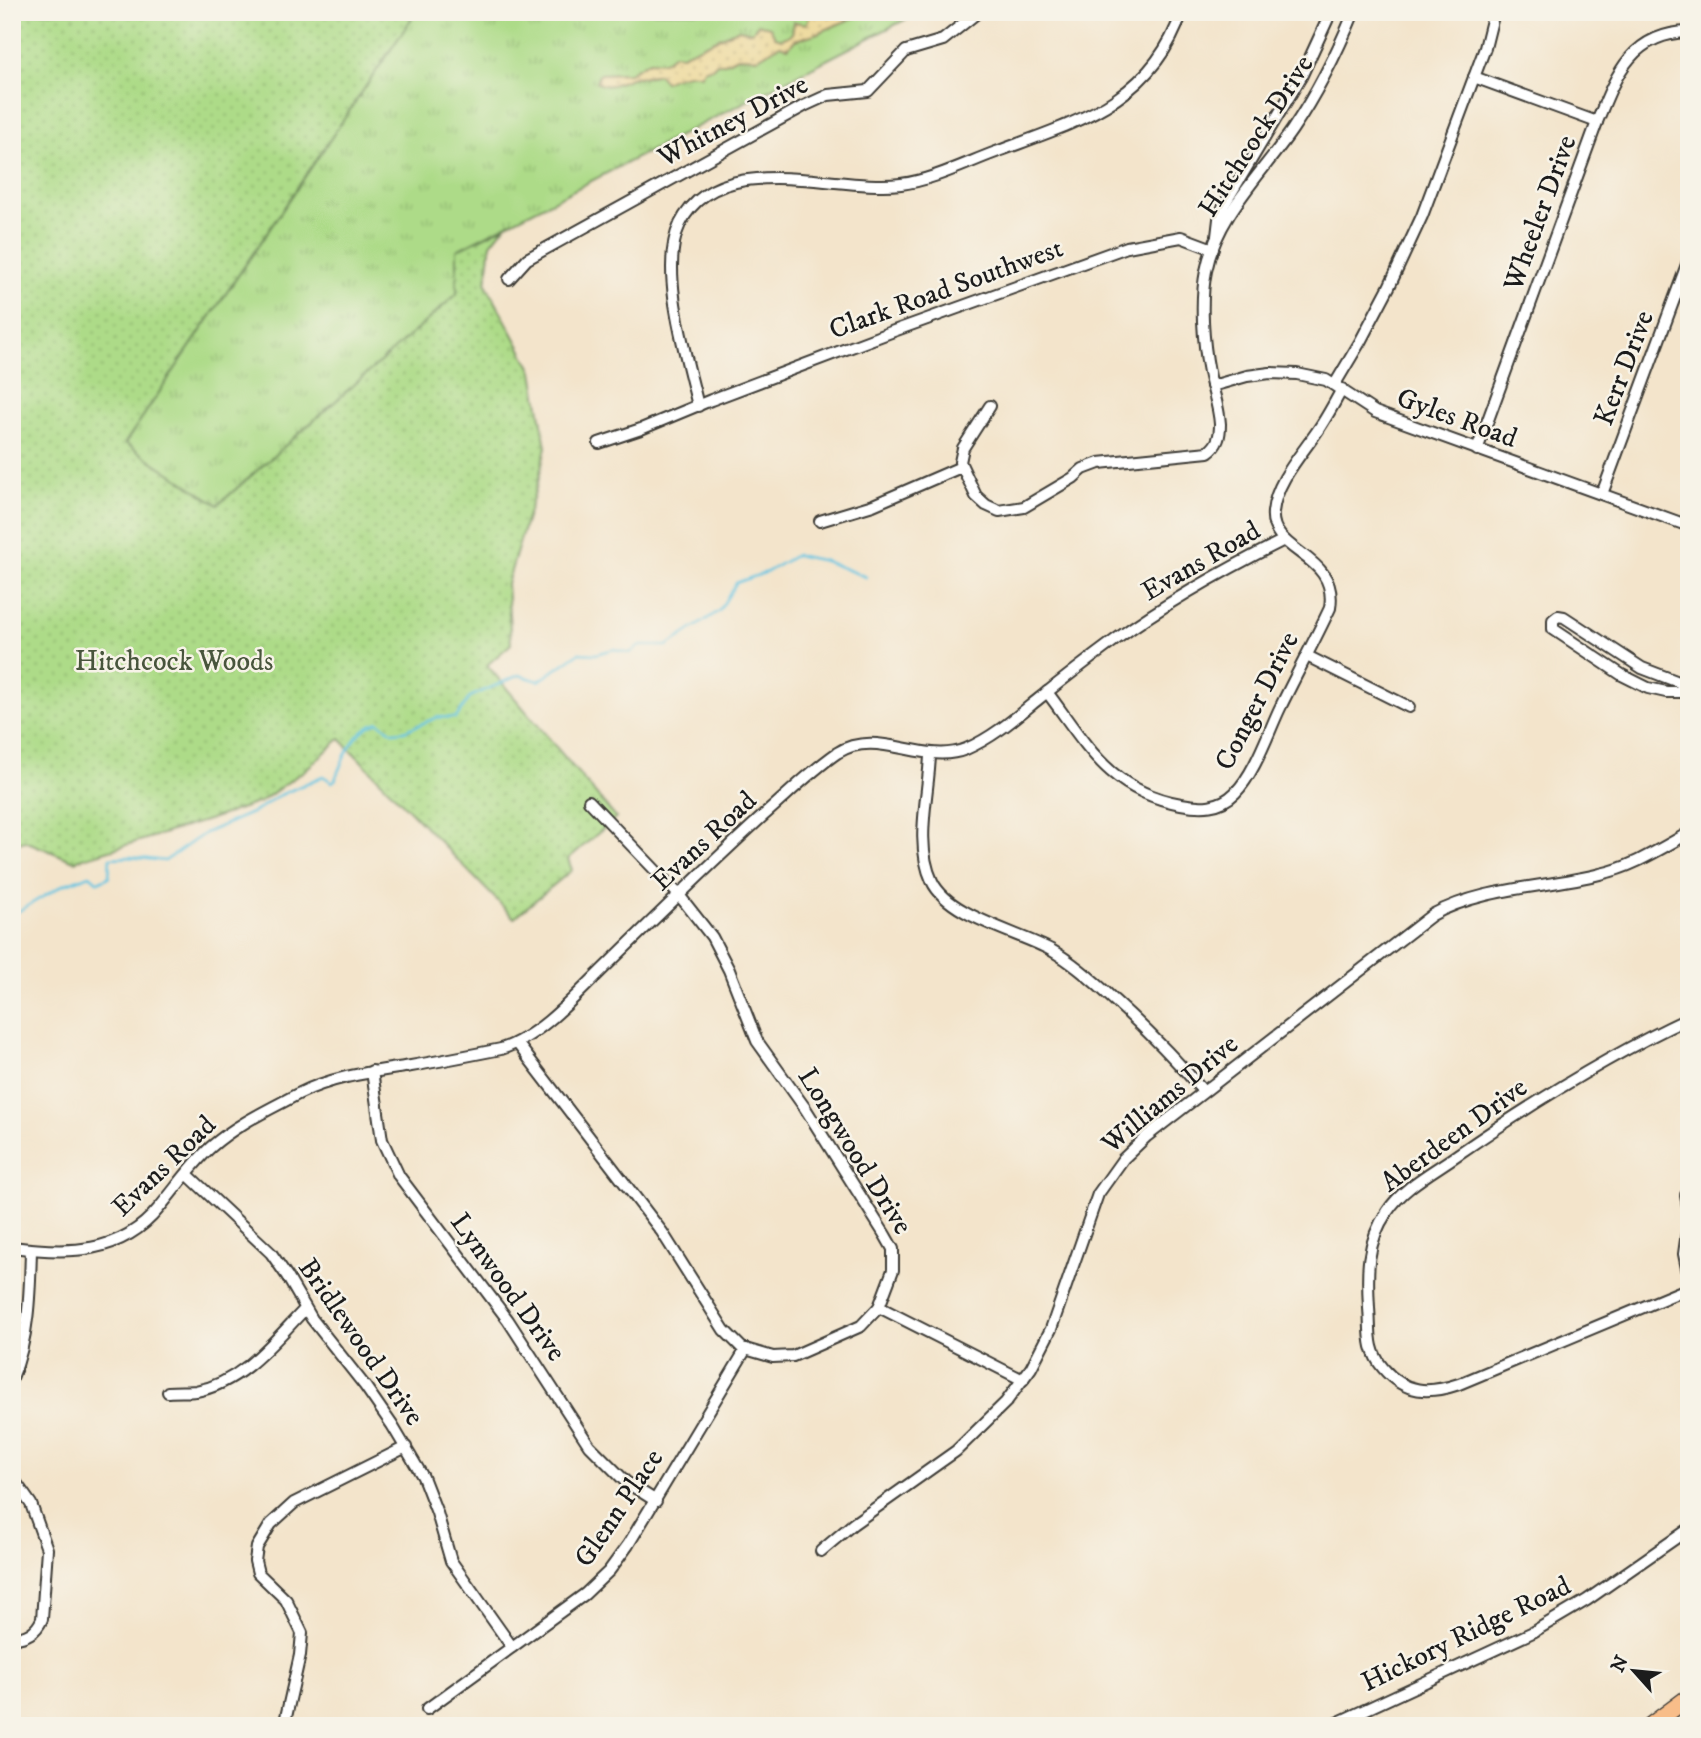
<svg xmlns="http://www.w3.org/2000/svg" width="1701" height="1738" font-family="'IM FELL DW Pica',serif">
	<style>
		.grass { fill: url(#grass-tufts); stroke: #647c52; stroke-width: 2 }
		.sand { fill: url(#sand-dots); stroke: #857b5d; stroke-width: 2 }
		.park { fill: url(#park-dots); stroke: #647c52; stroke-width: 2 }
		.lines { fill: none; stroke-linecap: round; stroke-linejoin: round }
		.stream { stroke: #63c4e1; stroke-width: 2.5 }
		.street-casing { stroke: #3c3a36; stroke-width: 14 }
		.primary-casing { stroke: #3c3a36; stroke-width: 19 }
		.street { stroke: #fff; stroke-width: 10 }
		.primary { stroke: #f8bd89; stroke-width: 16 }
		.labels { text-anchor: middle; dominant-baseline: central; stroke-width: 5; stroke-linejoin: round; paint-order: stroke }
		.street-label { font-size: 28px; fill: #1c1c1c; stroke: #f7f3e8 }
		.park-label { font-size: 28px; fill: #48553c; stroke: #f7f3e8 }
	</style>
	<defs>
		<pattern id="grass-tufts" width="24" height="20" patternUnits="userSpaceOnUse" patternTransform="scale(1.75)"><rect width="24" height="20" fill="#addb88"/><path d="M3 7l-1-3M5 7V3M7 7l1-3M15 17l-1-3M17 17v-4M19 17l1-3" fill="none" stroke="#94bb75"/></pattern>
		<pattern id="sand-dots" width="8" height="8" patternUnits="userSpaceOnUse" patternTransform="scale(1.75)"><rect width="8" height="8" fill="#eeda9e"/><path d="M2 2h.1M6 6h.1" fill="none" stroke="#ccba88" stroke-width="1.8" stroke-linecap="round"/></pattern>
		<pattern id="park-dots" width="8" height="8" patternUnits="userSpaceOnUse" patternTransform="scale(1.75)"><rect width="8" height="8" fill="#addb88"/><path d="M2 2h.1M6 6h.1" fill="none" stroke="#94bb75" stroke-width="1.8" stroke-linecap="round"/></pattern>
	</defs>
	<rect width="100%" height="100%" fill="#f7f3e8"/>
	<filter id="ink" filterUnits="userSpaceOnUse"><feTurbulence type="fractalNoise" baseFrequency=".0143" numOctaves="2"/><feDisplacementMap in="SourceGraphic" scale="14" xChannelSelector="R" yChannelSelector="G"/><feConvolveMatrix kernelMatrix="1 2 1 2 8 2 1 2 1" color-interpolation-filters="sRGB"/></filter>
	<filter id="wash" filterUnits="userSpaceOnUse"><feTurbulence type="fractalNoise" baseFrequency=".00686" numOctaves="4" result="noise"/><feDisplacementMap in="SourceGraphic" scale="28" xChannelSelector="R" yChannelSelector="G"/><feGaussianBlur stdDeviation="1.57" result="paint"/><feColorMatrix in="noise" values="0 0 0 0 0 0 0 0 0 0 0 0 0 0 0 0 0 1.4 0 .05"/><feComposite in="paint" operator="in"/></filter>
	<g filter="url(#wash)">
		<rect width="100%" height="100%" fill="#f3e4cb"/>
		<polygon class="grass" points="416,12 920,12 457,250 457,294 218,505 125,443"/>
		<path class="sand" d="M812 12H857L855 17 818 33 795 40 788 48 780 45 758 58 738 57 725 63H717L712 68 705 69 701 75C692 71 673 77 665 82L658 74C650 77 644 76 635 77 621 80 610 91 596 82L600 74 629 73 649 61 664 62 674 54 682 55 739 29 752 32 758 24 770 27 775 37 782 39 792 34 794 22 806 24Z"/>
		<polygon class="park" points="12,12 416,12 125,443 218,505 457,294 457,250 505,226 491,244 486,284 533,371 546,447 539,478 507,584 511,644 487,665 616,818 568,859 572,870 514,918 340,739 305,770 260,802 208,820 74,861 25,841 12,845"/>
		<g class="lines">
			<path class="stream" d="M12 915 63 885 90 875 98 882 109 877 110 858 131 857 165 861 205 833 256 811 276 797 323 776 332 782 335 780C343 758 354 730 378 722L393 732 404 731 438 717 456 718 470 697 519 675 539 681 579 653 596 654 614 649 630 653 640 646H667L719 611 736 583 767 572 796 555 825 561 866 577"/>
		</g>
	</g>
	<g filter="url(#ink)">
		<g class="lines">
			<g class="street-casing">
				<g id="street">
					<polyline points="1474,77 1597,122"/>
					<polyline points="1217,236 1219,219 1224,205 1301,77 1331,12"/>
					<polyline points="509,279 527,259 804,106 828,95 868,91 906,51 943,40 978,12"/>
					<polyline points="1335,384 1360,342 1389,287 1422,216 1485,48 1494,12"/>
					<polyline points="1212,386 1247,376 1270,373 1297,374 1326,380 1375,412 1689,526"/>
					<path d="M698 406C687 358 658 269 680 224 718 147 835 192 901 184 933 180 966 163 996 152 1076 122 1152 102 1182 12"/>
					<path d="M990 406 963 448 960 462 976 496 986 505 999 511 1024 507 1073 478 1083 469 1099 463 1208 452C1218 445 1220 436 1220 424 1219 406 1212 389 1209 372 1203 342 1200 300 1206 271 1217 215 1261 175 1292 130 1317 93 1337 53 1354 12"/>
					<polyline points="599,443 641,429 711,400 891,332 1127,247 1181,237 1213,249"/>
					<path d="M1477 450 1597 122C1616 75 1631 33 1689 32"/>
					<polyline points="1602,494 1689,259"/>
					<polyline points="820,521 873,505 961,467"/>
					<polyline points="1307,656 1409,707"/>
					<polyline points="1689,686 1642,668 1564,617 1558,616 1553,620 1553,629 1622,675 1648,688 1666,692 1689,692"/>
					<path d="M1047 692C1087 745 1109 791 1181 804 1201 808 1220 808 1235 793 1255 773 1268 733 1280 708 1296 675 1314 642 1330 608 1339 553 1269 554 1273 512 1276 480 1304 452 1320 427 1328 415 1335 402 1342 389"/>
					<path d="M930 754C929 795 914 842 932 881 948 916 1018 932 1051 950 1074 963 1094 981 1114 1000 1146 1029 1175 1058 1203 1091"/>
					<path d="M1689 1018C1607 1056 1531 1104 1457 1155 1433 1172 1403 1187 1387 1212 1366 1242 1367 1273 1369 1308 1371 1331 1367 1349 1383 1368 1405 1394 1429 1394 1459 1384L1689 1288"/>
					<polyline points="517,1043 662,1232 724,1330 742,1348 773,1357 793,1356 861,1326 879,1307 893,1270 893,1249 885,1235 805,1108 757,1041 729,970 712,937 679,895 589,801"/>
					<polyline points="372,1071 382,1140 399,1176 508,1320 589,1445 626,1482 656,1501"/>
					<polyline points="187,1174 271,1253 287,1276 312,1319 365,1386 392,1425 423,1477 437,1513 451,1561 512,1647"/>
					<polyline points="1686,1195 1689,1213"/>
					<polyline points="1689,1218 1684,1254 1689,1278"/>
					<path d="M12 1247C67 1254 121 1255 159 1208 176 1188 192 1164 211 1147 237 1124 268 1110 298 1094 334 1076 372 1072 411 1066 441 1061 471 1055 501 1049 540 1037 578 993 607 965 659 914 711 863 764 815 788 794 811 771 837 753 877 727 924 766 966 749 992 738 1014 719 1036 701 1062 680 1088 660 1115 640 1170 600 1224 570 1284 540"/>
					<polyline points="879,1307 1023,1380"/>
					<path d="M12 1378C29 1339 30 1292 31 1250"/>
					<path d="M168 1392C177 1391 187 1392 196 1391 242 1383 274 1341 305 1309"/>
					<path d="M12 1477 31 1504 47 1549 42 1619C36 1633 26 1637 12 1639"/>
					<path d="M821 1551 853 1524 956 1451 1006 1402 1031 1368 1051 1329 1098 1194 1123 1159 1147 1136 1432 915C1483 887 1544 888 1600 874 1633 867 1660 849 1689 833"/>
					<polyline points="427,1709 585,1594 609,1571 628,1545 746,1349"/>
					<polyline points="284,1726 300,1655 302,1633 286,1600 258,1573 255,1561 257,1547 271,1524 294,1503 406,1447"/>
					<polyline points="1330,1726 1533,1632 1587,1600 1689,1529"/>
				</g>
			</g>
			<g class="primary-casing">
				<polyline id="primary" points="1650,1726 1689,1697"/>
			</g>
			<use href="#street" class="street"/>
			<use href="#primary" class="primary"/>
		</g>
	</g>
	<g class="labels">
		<g class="street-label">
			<text transform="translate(733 121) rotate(-28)">Whitney Drive</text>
			<text transform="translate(1256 136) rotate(-57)">Hitchcock Drive</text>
			<text transform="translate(1540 213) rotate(-70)">Wheeler Drive</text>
			<text transform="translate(946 289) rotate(-20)">Clark Road Southwest</text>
			<text transform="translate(1624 368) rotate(-69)">Kerr Drive</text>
			<text transform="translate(1457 418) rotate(20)">Gyles Road</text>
			<text transform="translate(1201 561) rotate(-30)">Evans Road</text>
			<text transform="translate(1257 701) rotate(-63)">Conger Drive</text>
			<text transform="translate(704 841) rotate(-43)">Evans Road</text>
			<text transform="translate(1170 1094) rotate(-40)">Williams Drive</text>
			<text transform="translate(1454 1135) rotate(-36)">Aberdeen Drive</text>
			<text transform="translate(855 1151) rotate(58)">Longwood Drive</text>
			<text transform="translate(164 1166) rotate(-44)">Evans Road</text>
			<text transform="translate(508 1287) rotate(54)">Lynwood Drive</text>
			<text transform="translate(361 1342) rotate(55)">Bridlewood Drive</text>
			<text transform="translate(619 1508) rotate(-56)">Glenn Place</text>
			<text transform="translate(1466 1634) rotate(-26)">Hickory Ridge Road</text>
		</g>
		<g class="park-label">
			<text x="174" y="661">Hitchcock Woods</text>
		</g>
	</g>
	<rect width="1701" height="1738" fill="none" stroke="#f7f3e8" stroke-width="42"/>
	<g transform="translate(1634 1671) rotate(297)" stroke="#f7f3e8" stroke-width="5" paint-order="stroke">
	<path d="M0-5L12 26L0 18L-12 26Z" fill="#1c1c1c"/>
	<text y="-10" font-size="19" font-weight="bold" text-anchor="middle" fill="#1c1c1c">N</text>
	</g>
</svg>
